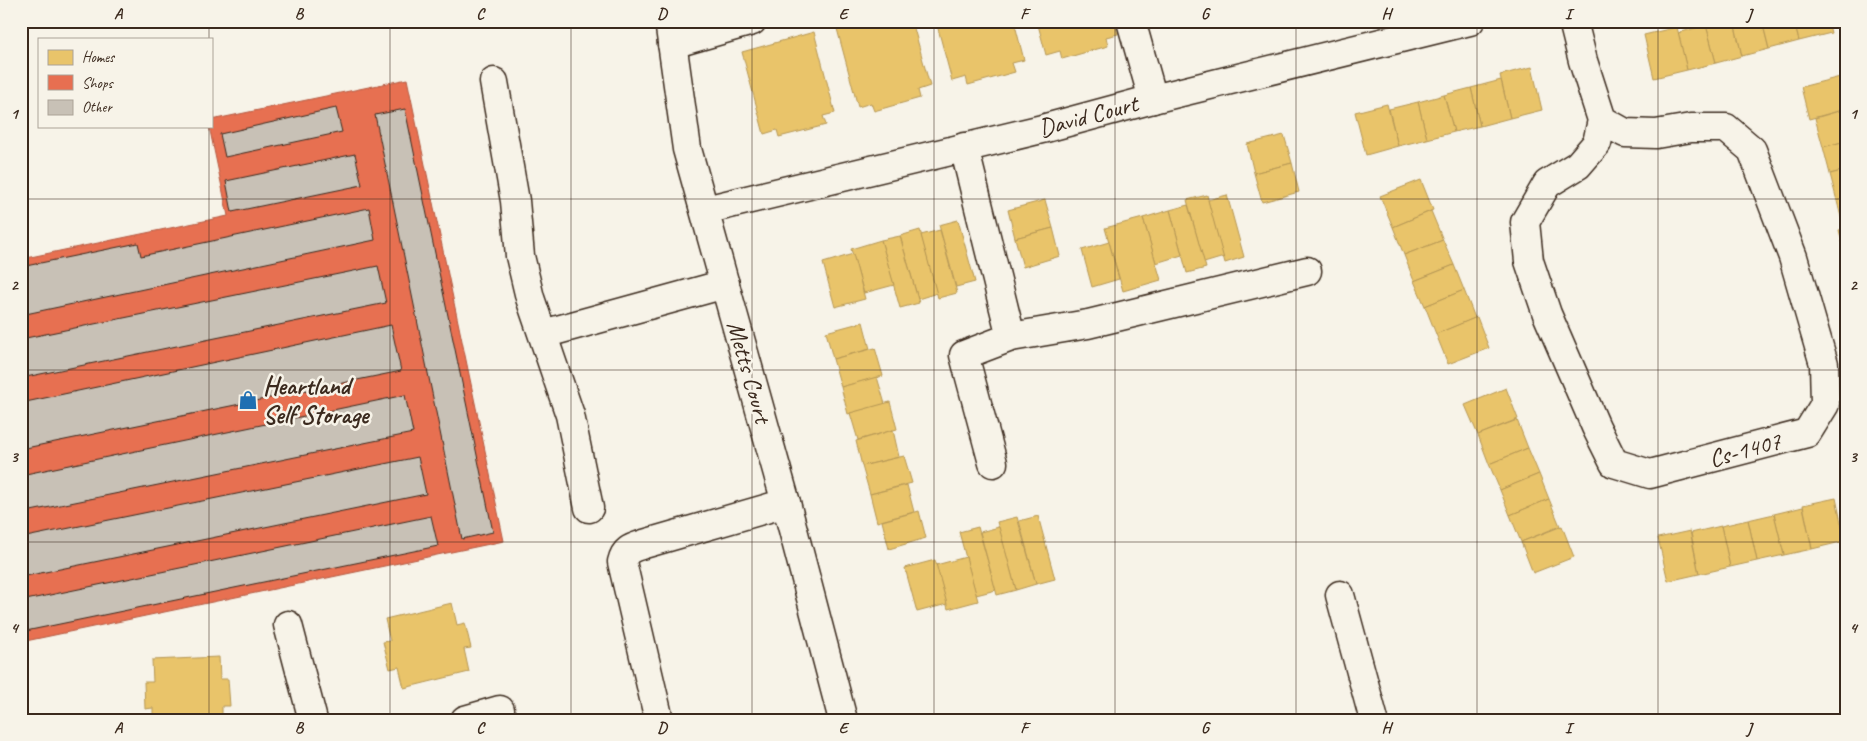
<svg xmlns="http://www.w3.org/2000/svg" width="1867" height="741" font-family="Caveat,sans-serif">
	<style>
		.homes { fill: #e9c46a; stroke: #b59653 }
		.shops { fill: #e76f51; stroke: #b35a42 }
		.building { fill: #c8c1b6; stroke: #3b2a1e }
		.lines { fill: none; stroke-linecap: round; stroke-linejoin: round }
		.minor-casing { stroke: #3b2a1e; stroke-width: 31 }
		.minor { stroke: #f7f3e8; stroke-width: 28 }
		.grid { fill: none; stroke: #3b2a1e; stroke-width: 1; stroke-opacity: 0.55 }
		.labels { text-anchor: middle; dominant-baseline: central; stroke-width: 5; stroke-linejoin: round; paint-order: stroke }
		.street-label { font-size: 25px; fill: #3b2a1e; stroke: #f7f3e8 }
		.poi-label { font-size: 25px; font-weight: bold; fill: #3b2a1e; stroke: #f7f3e8; text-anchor: start }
		.neatline { fill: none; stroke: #3b2a1e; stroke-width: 2 }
		.grid-label { font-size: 16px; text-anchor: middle; font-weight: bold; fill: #3b2a1e }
	</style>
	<rect width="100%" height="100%" fill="#f7f3e8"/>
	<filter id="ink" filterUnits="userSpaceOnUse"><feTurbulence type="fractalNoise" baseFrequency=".02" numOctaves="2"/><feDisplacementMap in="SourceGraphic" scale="10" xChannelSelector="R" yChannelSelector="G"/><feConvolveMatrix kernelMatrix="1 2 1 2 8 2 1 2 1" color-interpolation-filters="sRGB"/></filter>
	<g filter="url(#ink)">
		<g class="homes">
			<polygon points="851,21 912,21 930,86 918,90 920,98 874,111 871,103 858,107 836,25"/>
			<polygon points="936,21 1014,21 1024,60 1012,63 1015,72 968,85 966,77 952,81"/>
			<polygon points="1037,21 1114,21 1118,34 1106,37 1108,46 1062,59 1060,51 1046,55"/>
			<polygon points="1167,21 1192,21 1169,27"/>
			<polygon points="1722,21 1734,21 1742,56 1716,63 1706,25"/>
			<polygon points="1734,21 1762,21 1769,49 1742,56"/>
			<polygon points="1762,21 1794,21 1799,41 1769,49"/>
			<polygon points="1794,21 1828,21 1831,33 1799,41"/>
			<polygon points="1706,25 1716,63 1687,70 1678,33"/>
			<polygon points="1677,27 1687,70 1654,78 1644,35"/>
			<polygon points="814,32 835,113 823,116 826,125 779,137 777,130 764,134 742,52"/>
			<polygon points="1532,67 1542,110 1510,118 1500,75"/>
			<polygon points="1844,76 1846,84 1846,109 1809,119 1801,87"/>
			<polygon points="1501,80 1510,118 1480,126 1471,88"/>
			<polygon points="1471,88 1480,126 1454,132 1444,95"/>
			<polygon points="1444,95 1454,132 1427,139 1418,102"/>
			<polygon points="1418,102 1427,139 1398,146 1389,109"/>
			<polygon points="1387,104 1398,146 1366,155 1355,112"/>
			<polygon points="1846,109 1846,141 1823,147 1815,118"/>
			<polygon points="1284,135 1292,163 1254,173 1247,144"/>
			<polygon points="1846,141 1846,170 1830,174 1823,147"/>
			<polygon points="1292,163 1299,192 1262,202 1254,173"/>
			<polygon points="1846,170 1846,198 1837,201 1830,174"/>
			<polygon points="1421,180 1433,210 1393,227 1380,196"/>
			<polygon points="1207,195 1224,257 1204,263 1187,200"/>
			<polygon points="1227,195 1244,257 1225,263 1208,200"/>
			<polygon points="1846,198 1846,229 1844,229 1837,201"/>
			<polygon points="1045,200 1053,228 1015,238 1008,210"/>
			<polygon points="1188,205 1206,268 1187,273 1170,210"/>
			<polygon points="1170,210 1182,255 1156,263 1143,218"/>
			<polygon points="1431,211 1443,240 1404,255 1393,227"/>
			<polygon points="1143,218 1161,280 1123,291 1105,228"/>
			<polygon points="958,220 975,282 956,287 939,225"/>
			<polygon points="1053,228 1060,256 1023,267 1015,238"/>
			<polygon points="1844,229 1846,229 1846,257 1839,230"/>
			<polygon points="920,230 937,293 918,299 900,236"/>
			<polygon points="940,230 957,293 938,298 921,235"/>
			<polygon points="900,236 919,303 900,308 881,240"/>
			<polygon points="881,240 894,285 864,293 851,249"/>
			<polygon points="1443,240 1454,265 1414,281 1404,255"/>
			<polygon points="1109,242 1119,279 1092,287 1082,250"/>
			<polygon points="853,254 865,299 835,307 823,263"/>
			<polygon points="1454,265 1464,290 1425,306 1414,281"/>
			<polygon points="1464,290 1475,318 1436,334 1425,306"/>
			<polygon points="1477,317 1489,348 1448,364 1436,334"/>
			<polygon points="863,322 870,349 833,359 826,332"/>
			<polygon points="875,348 883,376 841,387 833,359"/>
			<polygon points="877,377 885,404 848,414 841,387"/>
			<polygon points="1506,388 1518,419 1478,435 1465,405"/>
			<polygon points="890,402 897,429 858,440 850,413"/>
			<polygon points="1517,420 1528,448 1489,464 1478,435"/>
			<polygon points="893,430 899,457 862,466 856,441"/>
			<polygon points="1528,448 1539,474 1500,490 1489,464"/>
			<polygon points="904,456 912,483 870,494 862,466"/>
			<polygon points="1539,474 1549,499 1510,515 1500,490"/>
			<polygon points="907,485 914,512 877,522 870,494"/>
			<polygon points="1836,498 1845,541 1812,549 1803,505"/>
			<polygon points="1549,499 1560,526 1521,542 1510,515"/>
			<polygon points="1803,507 1812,549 1784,555 1774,514"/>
			<polygon points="919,511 926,538 889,549 882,521"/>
			<polygon points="1774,514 1784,555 1757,561 1748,520"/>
			<polygon points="1038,516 1055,579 1036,584 1019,521"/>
			<polygon points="1017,517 1036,584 1016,590 997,522"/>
			<polygon points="1748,520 1757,561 1730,567 1721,526"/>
			<polygon points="1562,526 1574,557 1533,573 1521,542"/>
			<polygon points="1721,526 1730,567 1699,574 1691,533"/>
			<polygon points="978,527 996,590 976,595 959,532"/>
			<polygon points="999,527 1016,590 997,595 980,532"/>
			<polygon points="1690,531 1699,574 1668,581 1658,538"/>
			<polygon points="966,557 978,601 948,609 936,565"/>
			<polygon points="935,560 947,604 917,612 905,568"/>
			<polygon points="452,603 457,625 465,623 471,648 464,649 469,672 404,688 399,667 390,669 383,642 390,641 385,619"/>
			<polygon points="219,657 220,679 228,679 230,706 222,706 222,720 153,720 153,708 145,709 144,682 153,682 152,660"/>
		</g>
		<polygon class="shops" points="407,79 504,541 21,642 21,259 228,216 209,126 211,126 211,120"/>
		<g class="building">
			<polygon points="336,108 342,132 225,157 220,134"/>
			<polygon points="405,109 493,532 462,539 375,115"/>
			<polygon points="355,154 362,185 232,212 226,181"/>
			<polygon points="369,208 375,240 21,315 21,267 138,243 141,256"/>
			<polygon points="378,266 386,303 21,378 21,339"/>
			<polygon points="391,325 401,371 21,449 21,403"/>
			<polygon points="405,395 413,433 21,513 21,475"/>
			<polygon points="418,457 426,494 21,577 21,538"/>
			<polygon points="431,516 438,546 21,632 21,601"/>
		</g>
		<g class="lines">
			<g class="minor-casing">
				<g id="minor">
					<polyline points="669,21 687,149 786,503 843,720"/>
					<polyline points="1131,21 1153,99"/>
					<polyline points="1573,21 1583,61 1602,120 1597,143 1578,165 1547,184 1525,222 1529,261 1547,314 1596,427 1614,463 1650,474 1807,433 1825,404 1824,364 1793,257 1752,150 1726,128 1691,128 1656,134 1625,133 1602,120"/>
					<polyline points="672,44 752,21"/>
					<polyline points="494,82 515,201 520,256 530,298 570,415 589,508"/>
					<polyline points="964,147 1011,337 964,355 993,463"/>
					<polyline points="705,210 1042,129 1153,99 1470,21"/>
					<polyline points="543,334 725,284"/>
					<polyline points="1011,337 1088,324 1307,271"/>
					<polyline points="1340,595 1374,720"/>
					<polyline points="288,625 313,720"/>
					<polyline points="465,720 500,710"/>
					<path d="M659 720 622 562C625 549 632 548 644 544L786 503"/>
				</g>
			</g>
			<use href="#minor" class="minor"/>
		</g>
	</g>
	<path class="grid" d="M209 21V39M390 21V720M571 21V720M752 21V720M934 21V720M1115 21V720M1296 21V720M1477 21V720M1658 21V720M209 126V720M21 199H1846M21 370H1846M21 542H1846"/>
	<defs>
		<g id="shop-bare" transform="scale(1.5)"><path d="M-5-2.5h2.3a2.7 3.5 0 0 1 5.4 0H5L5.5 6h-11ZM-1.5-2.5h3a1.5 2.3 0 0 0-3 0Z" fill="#1f6fb2" stroke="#f7f3e8" stroke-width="2.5" paint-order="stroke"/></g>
	</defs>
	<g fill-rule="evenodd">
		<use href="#shop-bare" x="248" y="400"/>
	</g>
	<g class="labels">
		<g class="street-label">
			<text transform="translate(1088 116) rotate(-15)">David Court</text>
			<text transform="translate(749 372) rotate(74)">Metts Court</text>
			<text transform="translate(1745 450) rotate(-15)">Cs-1407</text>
		</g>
		<g class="poi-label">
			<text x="263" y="386">Heartland<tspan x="263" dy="29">Self Storage</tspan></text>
		</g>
	</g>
	<rect width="1867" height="741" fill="none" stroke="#f7f3e8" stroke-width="55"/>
	<rect x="38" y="38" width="175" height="90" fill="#f7f3e8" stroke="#aca397"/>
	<rect x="48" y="50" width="25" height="15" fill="#e9c46a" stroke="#aca397"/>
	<text x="82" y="62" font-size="15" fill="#3b2a1e">Homes</text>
	<rect x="48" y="75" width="25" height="15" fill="#e76f51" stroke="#aca397"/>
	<text x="82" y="88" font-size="15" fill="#3b2a1e">Shops</text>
	<rect x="48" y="100" width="25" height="15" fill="#c8c1b6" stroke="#aca397"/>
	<text x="82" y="112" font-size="15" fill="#3b2a1e">Other</text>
	<rect x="28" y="28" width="1812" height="686" class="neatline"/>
	<g class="grid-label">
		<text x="118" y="19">A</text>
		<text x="299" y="19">B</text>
		<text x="480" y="19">C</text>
		<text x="662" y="19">D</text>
		<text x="843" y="19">E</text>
		<text x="1024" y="19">F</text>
		<text x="1205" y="19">G</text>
		<text x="1386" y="19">H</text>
		<text x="1568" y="19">I</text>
		<text x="1749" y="19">J</text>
		<text x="14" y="119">1</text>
		<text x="1853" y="119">1</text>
		<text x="14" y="290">2</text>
		<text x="1853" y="290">2</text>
		<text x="14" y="462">3</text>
		<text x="1853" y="462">3</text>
		<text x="14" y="633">4</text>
		<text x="1853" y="633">4</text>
		<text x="118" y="733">A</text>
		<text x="299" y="733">B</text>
		<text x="480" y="733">C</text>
		<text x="662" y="733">D</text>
		<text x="843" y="733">E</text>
		<text x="1024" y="733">F</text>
		<text x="1205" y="733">G</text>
		<text x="1386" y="733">H</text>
		<text x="1568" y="733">I</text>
		<text x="1749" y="733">J</text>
	</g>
</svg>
